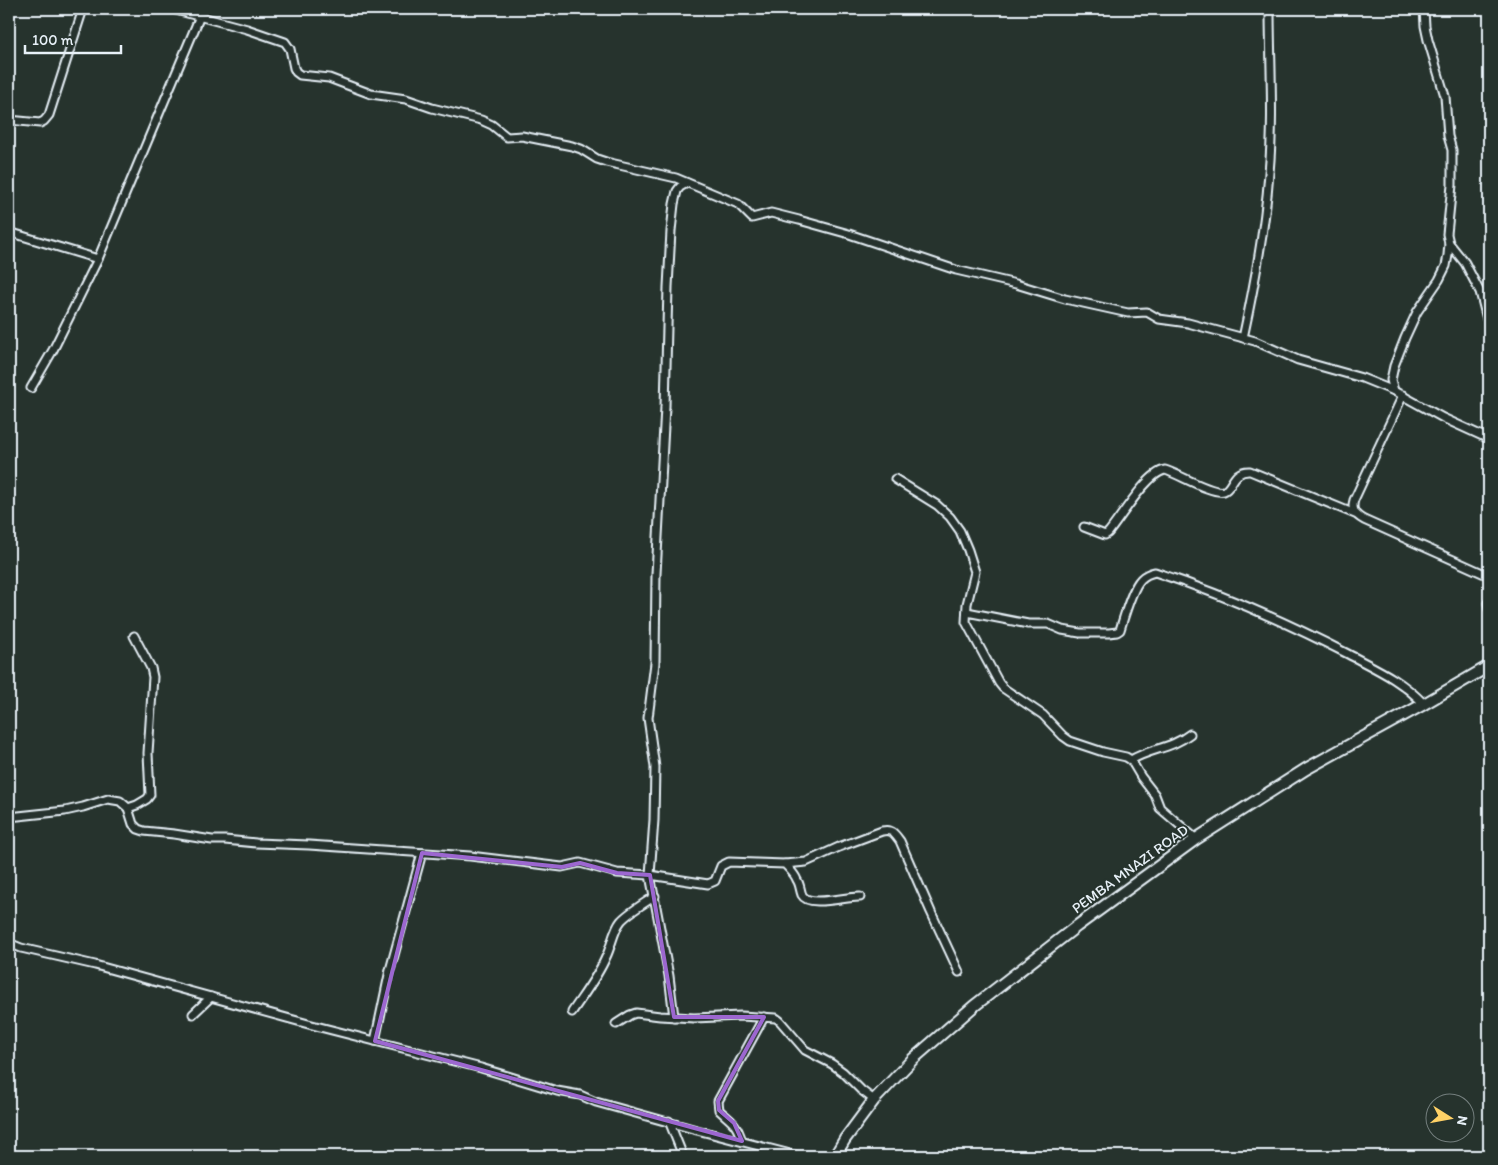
<svg xmlns="http://www.w3.org/2000/svg" width="1498" height="1165" font-family="Itim,sans-serif">
	<style>
		.lines { fill: none; stroke-linecap: round; stroke-linejoin: round }
		.street-casing { stroke: #e8f1f8; stroke-width: 11 }
		.secondary-casing { stroke: #e8f1f8; stroke-width: 14 }
		.street { stroke: #26332d; stroke-width: 7 }
		.secondary { stroke: #26332d; stroke-width: 10 }
		.marked { fill: none; stroke: #9c67d0; stroke-width: 4; stroke-linejoin: round }
		.labels { text-anchor: middle; dominant-baseline: central; stroke-width: 4; stroke-linejoin: round; paint-order: stroke }
		.street-label { font-size: 15px; fill: #e8f1f8; stroke: #26332d }
	</style>
	<rect width="100%" height="100%" fill="#26332d"/>
	<filter id="ink" filterUnits="userSpaceOnUse"><feTurbulence type="fractalNoise" baseFrequency=".02" numOctaves="2"/><feDisplacementMap in="SourceGraphic" scale="10" xChannelSelector="R" yChannelSelector="G"/><feConvolveMatrix kernelMatrix="1 2 1 2 8 2 1 2 1" color-interpolation-filters="sRGB"/></filter>
	<g filter="url(#ink)">
		<g class="lines">
			<g class="street-casing">
				<g id="street">
					<polyline points="172,9 247,29 285,42 290,49 294,68 296,72 300,75 329,78 371,94 406,99 432,108 481,120 492,125 507,137 522,136 572,146 581,149 597,159 606,162 676,178 738,204 752,218 771,213 799,220 849,234 956,270 1016,284 1065,299 1128,313 1147,312 1159,319 1188,323 1255,341 1298,360 1362,378 1394,391 1443,418 1489,439"/>
					<polyline points="9,120 40,123 44,121 49,115 83,9"/>
					<polyline points="9,232 98,259"/>
					<polyline points="1449,243 1465,263 1480,292 1489,327"/>
					<path d="M1243 338C1255 283 1265 228 1269 173 1274 118 1270 63 1270 9"/>
					<polyline points="31,388 53,350 98,259 200,16"/>
					<polyline points="1394,391 1391,380 1394,366 1405,338 1417,312 1439,280 1446,266 1448,255 1449,243 1447,234 1452,185 1452,150 1448,136 1445,96 1428,40 1425,26 1424,9"/>
					<path d="M1403 395 1354 500C1351 510 1355 515 1364 520L1489 576"/>
					<polyline points="895,479 937,505 950,517 960,531 968,550 975,572 967,604 966,622 999,683 1003,688 1043,715 1063,736 1070,741 1103,752 1126,757 1131,760 1141,777 1155,795 1160,808 1196,839"/>
					<path d="M1084 527 1105 535 1108 533C1120 519 1147 473 1165 470 1177 473 1213 495 1224 491 1233 488 1232 470 1250 471L1355 514"/>
					<polyline points="1489,601 1488,603 1489,609"/>
					<path d="M967 612 1028 624H1048L1062 630 1080 633H1109L1117 632 1120 630C1124 617 1132 588 1141 579 1145 575 1150 573 1155 572 1222 594 1286 622 1348 654 1378 670 1400 679 1424 704"/>
					<path d="M1131 760C1151 748 1171 749 1190 734"/>
					<path d="M128 808 133 824 138 829 144 831 174 834 212 840H225L256 843 309 845 470 856 562 867 580 863 617 873 650 875 708 884 715 881 721 866 729 862 785 864C789 869 795 874 797 880 800 884 800 890 802 895 809 908 847 896 860 897"/>
					<polyline points="9,817 65,811 83,807 108,799 120,801 128,808 137,805 147,799 150,795 148,753 153,677 151,668 134,636"/>
					<path d="M785 864 806 862 839 847 882 831C892 829 894 833 900 841L931 912 959 972"/>
					<polyline points="9,943 21,948 95,965 312,1025 481,1068 557,1091 580,1095 596,1102 693,1129 798,1156"/>
					<path d="M572 1012C584 994 598 976 606 957 612 945 613 931 621 921 629 912 645 903 655 896"/>
					<polyline points="193,1014 211,997"/>
					<polyline points="674,1017 669,976 650,875 654,820 655,767 648,718 655,663 656,574 665,407 668,287 671,231 674,204 677,191 680,187 687,183"/>
					<polyline points="616,1024 630,1015 636,1013 660,1016 694,1018 741,1016 776,1018 780,1021 805,1050 832,1064 843,1072 861,1090 874,1100"/>
					<polyline points="375,1041 390,970 422,853"/>
					<polyline points="669,1121 683,1156"/>
					<path d="M742 1141C736 1122 732 1122 719 1110L718 1101 764 1017"/>
				</g>
			</g>
			<g class="secondary-casing">
				<polyline id="secondary" points="835,1156 845,1139 874,1100 913,1059 974,1006 1077,926 1196,839 1306,769 1424,704 1489,666"/>
			</g>
			<use href="#street" class="street"/>
			<use href="#secondary" class="secondary"/>
		</g>
	</g>
	<path class="marked" d="M422 853 562 867 580 863 617 873 650 875 674 1017H764L718 1101 719 1110 734 1123 742 1141 375 1041Z"/>
	<g class="labels">
		<g class="street-label">
			<text transform="translate(1130 869) rotate(-36)">PEMBA MNAZI ROAD</text>
		</g>
	</g>
	<rect width="1498" height="1165" fill="none" stroke="#26332d" stroke-width="30"/>
	<rect x="15" y="15" width="1468" height="1135" fill="none" stroke="#e8f1f8" stroke-width="2" filter="url(#ink)"/>
	<g transform="translate(1450 1118) rotate(101)"><circle r="24" fill="#26332d" stroke="#747f7e"/>
	<path d="M0-4L9 19L0 12L-9 19Z" fill="#ffd166"/>
	<text y="-8" font-size="14" font-weight="bold" text-anchor="middle" fill="#e8f1f8">N</text>
	</g>
	<path d="M25 45v8h96v-8" fill="none" stroke="#e8f1f8" stroke-width="2.5"/>
	<text x="32" y="45" font-size="15" fill="#e8f1f8" stroke="#26332d" stroke-width="4" paint-order="stroke">100 m</text>
</svg>
